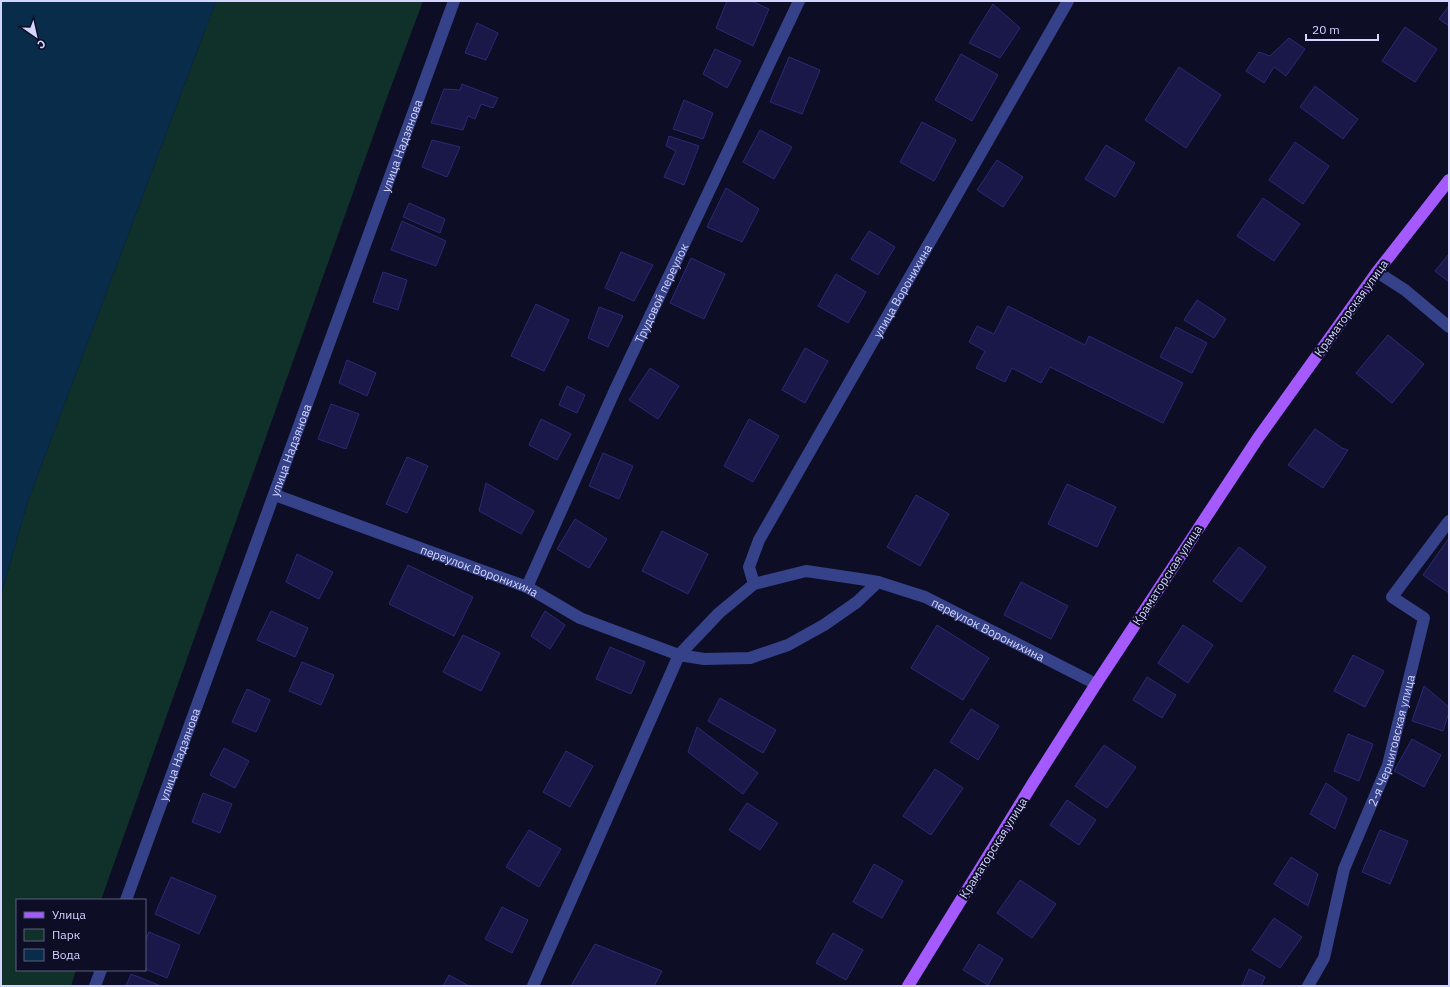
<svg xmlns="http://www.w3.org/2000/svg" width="1450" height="987" font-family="'IBM Plex Sans',sans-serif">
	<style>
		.green { fill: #10312a }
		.water { fill: #092c4a }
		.building { fill: #191848; stroke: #2a2976 }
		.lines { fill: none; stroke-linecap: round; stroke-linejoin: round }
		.minor { stroke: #354188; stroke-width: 12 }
		.major { stroke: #a45aff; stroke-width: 12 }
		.labels { text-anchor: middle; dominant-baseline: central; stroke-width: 4; stroke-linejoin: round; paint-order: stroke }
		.street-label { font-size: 12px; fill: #d3d5ff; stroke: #0d0e26 }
	</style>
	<rect width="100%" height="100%" fill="#0d0e26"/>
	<polygon class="green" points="216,1 423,1 386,100 101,900 17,900 17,970 76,970 71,986 1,986 1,595 27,504"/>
	<polygon class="water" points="1,1 216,1 27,504 1,595"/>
	<g class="building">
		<polygon points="727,1 751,1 769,9 753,46 716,28"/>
		<polygon points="993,4 1020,28 1000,58 969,43"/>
		<polygon points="1449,6 1449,26 1439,19"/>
		<polygon points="477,23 498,33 486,60 465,53"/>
		<polygon points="1405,27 1437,49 1415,82 1382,61"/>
		<polygon points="1289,38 1305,49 1286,76 1274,67 1264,83 1246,71 1259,52 1270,56"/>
		<polygon points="715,49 741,61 727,88 703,74"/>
		<polygon points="961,54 998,75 972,121 935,100"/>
		<polygon points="789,57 820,70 802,114 770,102"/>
		<polygon points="1179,67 1221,95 1186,148 1145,120"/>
		<polygon points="462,84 498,98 493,108 481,104 475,119 468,116 463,130 431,123 444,89 460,90"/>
		<polygon points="1315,86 1358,119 1343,139 1300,107"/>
		<polygon points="684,100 713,113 703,139 673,129"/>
		<polygon points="922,122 956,140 934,181 900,162"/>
		<polygon points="760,130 792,147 774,179 743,162"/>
		<polygon points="669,136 699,146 684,185 664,177 676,151 666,146"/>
		<polygon points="432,140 460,147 447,177 422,167"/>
		<polygon points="1295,142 1329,166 1303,204 1269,180"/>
		<polygon points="1106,145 1135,163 1115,197 1085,179"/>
		<polygon points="997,160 1023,177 1003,207 977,190"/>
		<polygon points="726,188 759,209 742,242 707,227"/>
		<polygon points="1263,198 1300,224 1274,261 1237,236"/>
		<polygon points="409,203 445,219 440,233 403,217"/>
		<polygon points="402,221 446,241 436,266 391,250"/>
		<polygon points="869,231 895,247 878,275 851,259"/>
		<polygon points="621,252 653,265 634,301 605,288"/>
		<polygon points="1449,254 1449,282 1435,271"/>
		<polygon points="691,258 725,274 704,319 670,303"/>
		<polygon points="383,272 407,280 398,310 373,302"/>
		<polygon points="836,274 866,292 848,323 818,306"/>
		<polygon points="1197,300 1226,319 1214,338 1184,320"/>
		<polygon points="536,304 569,320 544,371 511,356"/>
		<polygon points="1008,306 1085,345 1089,336 1183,383 1163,423 1050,367 1041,383 1012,368 1005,382 976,368 985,351 969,342 977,326 994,334"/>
		<polygon points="599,307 623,316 608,347 588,338"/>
		<polygon points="1176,327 1207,343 1192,373 1160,357"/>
		<polygon points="1388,335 1424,364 1392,403 1356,373"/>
		<polygon points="805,348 828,361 805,403 782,390"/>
		<polygon points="347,360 376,373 367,396 339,383"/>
		<polygon points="650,368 679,386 658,419 629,400"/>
		<polygon points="567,386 585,395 577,413 559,405"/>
		<polygon points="331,404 359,414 346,449 318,439"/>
		<polygon points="541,419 571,434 557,460 529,445"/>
		<polygon points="749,419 779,436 753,482 724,466"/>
		<polygon points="1315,429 1342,448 1348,450 1323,488 1288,465"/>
		<polygon points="603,453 633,466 619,499 589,486"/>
		<polygon points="407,457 428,466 407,513 386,504"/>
		<polygon points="486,483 534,511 521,534 479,511"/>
		<polygon points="1067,484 1116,507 1097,547 1048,524"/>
		<polygon points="916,495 949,514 920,566 887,547"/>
		<polygon points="575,519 607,539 589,568 557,549"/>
		<polygon points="662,531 708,554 688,594 642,571"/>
		<polygon points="1449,538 1449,593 1423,575"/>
		<polygon points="1239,547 1266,567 1241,602 1213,581"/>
		<polygon points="297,554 333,572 319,599 286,582"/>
		<polygon points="408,565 473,597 454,636 389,604"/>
		<polygon points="1021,582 1068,606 1051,639 1004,615"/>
		<polygon points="271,611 308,628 295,657 257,640"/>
		<polygon points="545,611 565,625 550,649 531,636"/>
		<polygon points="937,625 989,658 963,700 911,668"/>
		<polygon points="1183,625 1213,645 1188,683 1158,663"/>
		<polygon points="463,635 500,653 481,691 443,672"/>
		<polygon points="610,647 645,662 631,694 596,679"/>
		<polygon points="1353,655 1384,671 1365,707 1334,691"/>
		<polygon points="302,662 334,675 321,705 289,691"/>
		<polygon points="1147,677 1176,695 1162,718 1133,700"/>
		<polygon points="1424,686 1449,707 1449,712 1443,731 1412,721"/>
		<polygon points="247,689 270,700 256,732 232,722"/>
		<polygon points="720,698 776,730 763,753 708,721"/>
		<polygon points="971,709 999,726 978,760 950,742"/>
		<polygon points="697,727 758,773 743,794 688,752"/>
		<polygon points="1348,734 1373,744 1359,781 1334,771"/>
		<polygon points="1412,739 1441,755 1424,787 1394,771"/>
		<polygon points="1104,745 1136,767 1107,808 1075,786"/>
		<polygon points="224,748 249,761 235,788 210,775"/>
		<polygon points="566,751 593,766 570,807 543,792"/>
		<polygon points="935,769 963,788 931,835 903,816"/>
		<polygon points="1326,783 1347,798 1335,829 1310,814"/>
		<polygon points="203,793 232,804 220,833 192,822"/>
		<polygon points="1067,800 1096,820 1079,845 1050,825"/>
		<polygon points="747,803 778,823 760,850 729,830"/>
		<polygon points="529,830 561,849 539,887 506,867"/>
		<polygon points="1380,830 1408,841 1390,884 1362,872"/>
		<polygon points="1291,857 1318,874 1308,906 1274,884"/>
		<polygon points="874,864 903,881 882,918 853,902"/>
		<polygon points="171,877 216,896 199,934 155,914"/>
		<polygon points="1020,880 1056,904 1032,938 997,913"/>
		<polygon points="502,907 528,920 512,953 485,939"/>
		<polygon points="1274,918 1302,937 1280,968 1252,950"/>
		<polygon points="149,932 180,945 167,978 145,969 145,941"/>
		<polygon points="833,933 863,950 846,980 816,963"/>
		<polygon points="595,944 662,971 654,986 571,986"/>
		<polygon points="979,944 1003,959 988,985 963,970"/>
		<polygon points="1249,969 1265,977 1261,986 1242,986"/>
		<polygon points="131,974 161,986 126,986"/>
		<polygon points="449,975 469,986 443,986"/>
	</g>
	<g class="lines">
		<g class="minor">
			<polyline points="1377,272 1405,290 1449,327"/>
			<path id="s1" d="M275 495 527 587 580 618 679 655 704 659 750 658 788 645 824 625 857 602 878 582"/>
			<path id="s2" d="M754 584 749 567 759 540 1068 1"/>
			<path id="s3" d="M527 587 615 390 799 1"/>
			<path id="s4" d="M126 900 454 1"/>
			<polyline points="95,986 101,970"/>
			<path id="s5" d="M533 986 679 655 719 613 754 584 806 571 860 579 878 582 925 597 1096 684"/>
			<path id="s6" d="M1308 986 1324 958 1344 869 1388 765 1424 618 1392 597 1449 521"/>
		</g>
		<polyline class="major" points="908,986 1033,783 1096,684 1258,438 1377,272 1449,180"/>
	</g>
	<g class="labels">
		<g class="street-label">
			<text stroke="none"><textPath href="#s4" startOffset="803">улица Надзянова</textPath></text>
			<text stroke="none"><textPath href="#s2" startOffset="334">улица Воронихина</textPath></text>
			<text stroke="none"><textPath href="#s3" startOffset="323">Трудовой переулок</textPath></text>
			<text transform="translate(1351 308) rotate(-54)">Краматорская улица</text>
			<text stroke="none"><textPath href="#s4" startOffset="479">улица Надзянова</textPath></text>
			<text stroke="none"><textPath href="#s1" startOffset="218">переулок Воронихина</textPath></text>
			<text transform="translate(1167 575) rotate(-57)">Краматорская улица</text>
			<text stroke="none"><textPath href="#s5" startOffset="712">переулок Воронихина</textPath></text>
			<text stroke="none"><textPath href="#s6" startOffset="261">2-я Черниговская улица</textPath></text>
			<text stroke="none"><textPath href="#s4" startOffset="155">улица Надзянова</textPath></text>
			<text transform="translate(993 848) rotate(-58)">Краматорская улица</text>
		</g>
	</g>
	<rect width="1450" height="987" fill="none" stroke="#d3d5ff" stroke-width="4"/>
	<rect x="16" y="899" width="130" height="72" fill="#0d0e26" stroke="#5c5e7d"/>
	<rect x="24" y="912" width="20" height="6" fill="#a45aff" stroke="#5c5e7d"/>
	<text x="52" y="919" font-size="12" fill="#d3d5ff">Улица</text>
	<rect x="24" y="929" width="20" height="12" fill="#10312a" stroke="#5c5e7d"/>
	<text x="52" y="939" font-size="12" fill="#d3d5ff">Парк</text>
	<rect x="24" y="949" width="20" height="12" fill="#092c4a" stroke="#5c5e7d"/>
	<text x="52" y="959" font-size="12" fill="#d3d5ff">Вода</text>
	<g transform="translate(36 36) rotate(146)" stroke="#0d0e26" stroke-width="3" paint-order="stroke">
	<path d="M0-3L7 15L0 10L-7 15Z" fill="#d3d5ff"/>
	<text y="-6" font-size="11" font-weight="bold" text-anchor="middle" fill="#d3d5ff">С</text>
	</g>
	<path d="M1306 34v6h72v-6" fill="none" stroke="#d3d5ff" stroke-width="2"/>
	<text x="1312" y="34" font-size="12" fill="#d3d5ff" stroke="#0d0e26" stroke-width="3" paint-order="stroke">20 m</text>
</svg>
